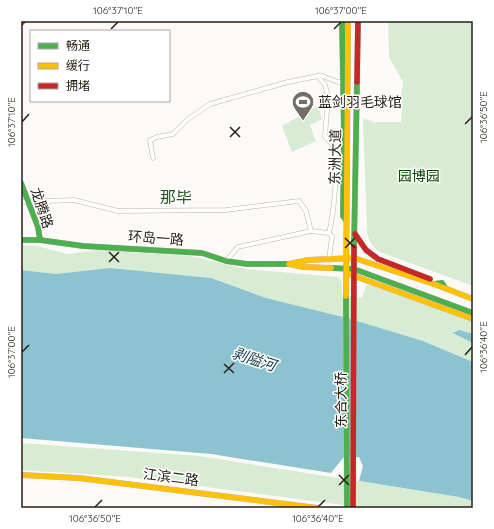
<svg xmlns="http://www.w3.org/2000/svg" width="494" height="529" font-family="Quicksand,'Noto Sans SC',sans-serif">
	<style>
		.park { fill: #d8ecd3 }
		.water { fill: #8dc3d0 }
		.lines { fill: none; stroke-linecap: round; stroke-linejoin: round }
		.street-casing { stroke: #b8b3ac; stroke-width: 5 }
		.fast-casing { stroke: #b8b3ac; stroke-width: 6 }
		.slow-casing { stroke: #b8b3ac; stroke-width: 6 }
		.jam-casing { stroke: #b8b3ac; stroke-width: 6 }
		.street { stroke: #fffefe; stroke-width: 4 }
		.fast { stroke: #4caf50; stroke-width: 5.5 }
		.slow { stroke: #ffc107; stroke-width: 5.5 }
		.jam { stroke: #c62828; stroke-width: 5.5 }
		.ticks { fill: none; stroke: #292117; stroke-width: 1.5 }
		.labels { text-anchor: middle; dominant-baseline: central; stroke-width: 3; stroke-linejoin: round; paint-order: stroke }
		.poi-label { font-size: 14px; fill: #292117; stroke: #fff; text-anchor: start }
		.street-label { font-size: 14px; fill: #292117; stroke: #fff }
		.park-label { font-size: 14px; fill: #074706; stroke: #fff }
		.water-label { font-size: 15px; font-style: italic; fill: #1b4149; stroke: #fff }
		.quarter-label { font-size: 16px; fill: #235823; stroke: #fff }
		.neatline { fill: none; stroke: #292117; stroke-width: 1.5 }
		.ticks-label { font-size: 10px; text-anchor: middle; fill: #292117 }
	</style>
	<rect width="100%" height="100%" fill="#fcf9f6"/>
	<g class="park">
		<path d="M388 21H473V286L380 252C371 246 368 240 367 230L363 118 374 122H401L402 111 400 101 403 82 389 57Z"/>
		<polygon points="318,106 322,119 310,125 316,141 292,152 282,126"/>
		<polygon points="21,245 37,246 68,254 98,250 190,256 246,269 338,277 342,282 342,295 362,298 366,286 372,284 473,321 473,362 423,341 341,317 266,298 211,278 110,268 56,274 21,270"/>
		<polygon points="21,443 199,456 459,497 473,501 473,508 367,508 129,477 21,470"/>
	</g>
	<g class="water">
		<polygon points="110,268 211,278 266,298 347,318 423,341 473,362 473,501 459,497 359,481 363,466 359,457 343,458 331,473 211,454 21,438 21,270 56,274"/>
		<polygon points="459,330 473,334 473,343 453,333"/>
	</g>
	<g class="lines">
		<g class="street-casing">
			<g id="street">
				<polyline points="153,158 150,140 157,137 173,134 187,120 210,104 288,82 318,76"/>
				<polyline points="21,202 74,200 118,211 226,210 299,201 306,211 311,231 329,233"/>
				<path d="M329 260 332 236 329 233C333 218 340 160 333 146 332 143 328 140 325 137L328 96 325 85 318 76 320 75 338 82H345"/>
				<polyline points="226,261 238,247 311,231"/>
			</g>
		</g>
		<g class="fast-casing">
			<g id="fast">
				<polyline points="342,21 344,134 343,216 346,220"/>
				<polyline points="21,183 38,227 40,240"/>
				<polyline points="21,240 40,240 83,246 202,253 226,261 247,264 289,264"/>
				<polyline points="354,247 357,82"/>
				<polyline points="331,268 354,269 473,313"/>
				<polyline points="434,284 442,283 445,288"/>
				<polyline points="346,296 347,508"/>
			</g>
		</g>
		<g class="slow-casing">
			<g id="slow">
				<polyline points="331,268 303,267 289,264 308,260 354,258 434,284 473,299"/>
				<polyline points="349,274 473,319"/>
				<polyline points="346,296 348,21"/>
				<polyline points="21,475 79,478 317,508"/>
			</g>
		</g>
		<g class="jam-casing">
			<g id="jam">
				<polyline points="21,23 23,21"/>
				<polyline points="357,82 358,21"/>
				<polyline points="355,234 366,250 378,259 430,279"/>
				<polyline points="353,508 354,247"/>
			</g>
		</g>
		<use href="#street" class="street"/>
		<use href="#fast" class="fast"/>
		<use href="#slow" class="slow"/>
		<use href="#jam" class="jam"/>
	</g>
	<path class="ticks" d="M111 29 118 22M334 29 341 22M22 122 29 114M465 124 472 117M230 127 240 137M230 137 240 127M345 238 355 248M345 248 355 238M109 252 119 262M109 262 119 252M22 352 29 345M465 355 472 347M224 364 234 373M224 373 234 363M339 475 349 485M339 485 349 475M95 507 102 500M318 507 325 500"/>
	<defs>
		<g id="stadium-pin" transform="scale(1.15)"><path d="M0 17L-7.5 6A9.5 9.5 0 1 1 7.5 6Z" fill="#736d65" stroke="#fff"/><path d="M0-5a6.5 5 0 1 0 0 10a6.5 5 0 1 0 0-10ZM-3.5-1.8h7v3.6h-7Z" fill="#fff"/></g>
	</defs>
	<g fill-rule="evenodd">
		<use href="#stadium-pin" x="303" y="102"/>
	</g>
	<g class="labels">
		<g class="poi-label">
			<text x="318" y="102">蓝剑羽毛球馆</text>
		</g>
		<g class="street-label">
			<text transform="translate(335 157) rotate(-89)">东洲大道</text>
			<text transform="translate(42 208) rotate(71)">龙腾路</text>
			<text transform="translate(156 238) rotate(4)">环岛一路</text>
			<text transform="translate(341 400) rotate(-90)">东合大桥</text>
			<text transform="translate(171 477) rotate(7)">江滨二路</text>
		</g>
		<g class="park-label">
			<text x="419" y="176">园博园</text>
		</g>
		<g class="water-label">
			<text transform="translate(254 359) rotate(18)">剥隘河</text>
		</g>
		<g class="quarter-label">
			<text x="176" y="197">那毕</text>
		</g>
	</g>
	<rect width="494" height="529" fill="none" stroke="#ffffff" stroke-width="44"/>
	<rect x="30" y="30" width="140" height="72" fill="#ffffff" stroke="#a9a6a2"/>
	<rect x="38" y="43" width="20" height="6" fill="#4caf50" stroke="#a9a6a2"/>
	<text x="66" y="50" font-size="12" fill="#292117">畅通</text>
	<rect x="38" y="63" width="20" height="6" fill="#ffc107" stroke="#a9a6a2"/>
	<text x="66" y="70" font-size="12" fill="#292117">缓行</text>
	<rect x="38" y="83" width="20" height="6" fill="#c62828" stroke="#a9a6a2"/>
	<text x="66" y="90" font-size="12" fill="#292117">拥堵</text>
	<rect x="22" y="22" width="450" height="485" class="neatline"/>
	<g class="ticks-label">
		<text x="118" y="14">106°37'10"E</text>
		<text x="341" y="14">106°37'00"E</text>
		<text transform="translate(483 117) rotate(-90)" y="4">106°36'50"E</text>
		<text transform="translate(11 122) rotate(-90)" y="4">106°37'10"E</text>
		<text transform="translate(483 347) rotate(-90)" y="4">106°36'40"E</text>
		<text transform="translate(11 352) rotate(-90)" y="4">106°37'00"E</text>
		<text x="95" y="522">106°36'50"E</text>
		<text x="318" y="522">106°36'40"E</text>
	</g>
</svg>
